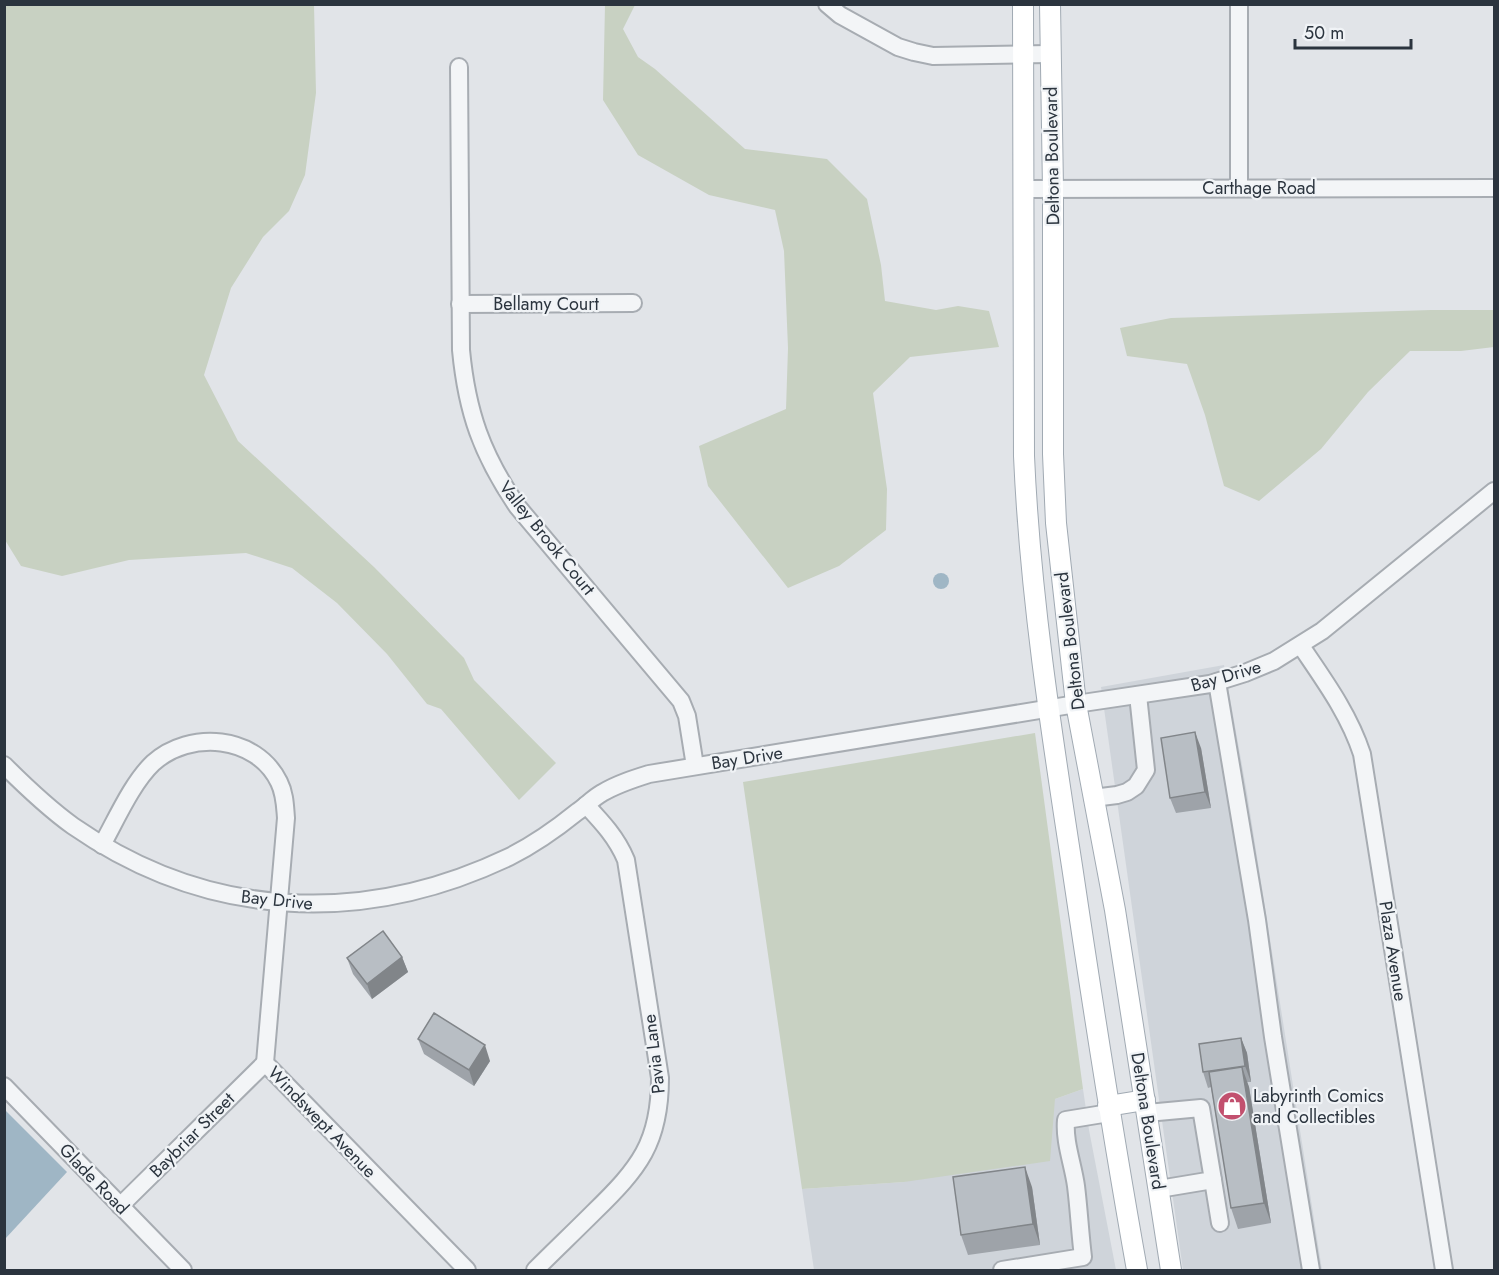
<svg xmlns="http://www.w3.org/2000/svg" width="1499" height="1275" font-family="Jost,sans-serif">
	<style>
		.built { fill: #cfd4da }
		.green { fill: #c8d1c2 }
		.water { fill: #9fb6c5 }
		.lines { fill: none; stroke-linecap: round; stroke-linejoin: round }
		.minor-casing { stroke: #a7acb2; stroke-width: 20 }
		.major-casing { stroke: #a1aab3; stroke-width: 22 }
		.minor { stroke: #f3f5f7; stroke-width: 16 }
		.major { stroke: #fff; stroke-width: 20 }
		.wall { fill: #9ea3a9 }
		.shaded-wall { fill: #818589 }
		.building { fill: #b8bec4; stroke: #818589; stroke-width: 1.5 }
		.labels { text-anchor: middle; dominant-baseline: central; stroke-width: 4.5; stroke-linejoin: round; paint-order: stroke }
		.street-label { font-size: 18px; fill: #2b343e; stroke: #f0f3f6 }
		.poi-label { font-size: 18px; fill: #2b343e; stroke: #f0f3f6; text-anchor: start }
	</style>
	<rect width="100%" height="100%" fill="#e1e4e8"/>
	<g class="built">
		<polygon points="1224,665 1247,793 1322,1270 1183,1270 1101,687"/>
		<polygon points="1083,1089 1089,1130 1116,1270 814,1270 802,1189 904,1182 1055,1099"/>
	</g>
	<g class="green">
		<polygon points="5,4 314,5 316,93 305,175 289,211 263,237 231,288 204,375 238,441 374,567 464,658 474,680 556,763 519,800 441,709 427,704 387,654 337,603 292,568 246,553 129,560 62,576 21,566 5,540"/>
		<polygon points="605,5 635,5 623,29 638,57 655,69 745,149 827,159 867,199 881,265 885,301 936,310 958,306 989,311 999,347 910,357 873,393 887,489 886,530 839,566 788,588 708,486 699,446 786,409 788,348 784,251 775,210 709,195 638,155 603,100"/>
		<polygon points="1431,310 1494,310 1494,347 1461,351 1410,351 1368,392 1321,449 1259,501 1224,486 1205,415 1187,364 1127,356 1120,328 1171,318"/>
		<polygon points="1035,733 1083,1089 1055,1099 1050,1161 904,1182 802,1189 743,782"/>
	</g>
	<g class="water">
		<circle cx="941" cy="581" r="8"/>
		<polygon points="4,1109 67,1172 5,1239 4,1239"/>
	</g>
	<g class="lines">
		<g class="minor-casing">
			<g id="minor">
				<polyline points="827,4 840,15 898,47 914,52 933,56 1050,54"/>
				<polyline points="1239,4 1239,187"/>
				<path d="M459 67 461 350C467 413 482 454 517 506L681 701 687 716 695 766"/>
				<polyline points="1023,189 1494,188"/>
				<polyline points="460,304 633,303"/>
				<path d="M1301 646C1324 680 1349 714 1362 754L1444 1270"/>
				<polyline points="1217,682 1257,920 1273,1037 1311,1270"/>
				<path d="M4 765C26 787 48 808 73 826 207 919 362 927 509 857 533 845 556 829 577 812 586 806 593 798 602 793 617 784 633 779 649 774L1076 704 1210 684 1245 673 1274 661 1322 631 1494 491"/>
				<polyline points="1093,798 1117,795 1127,792 1136,786 1146,770 1138,695"/>
				<path d="M102 845C116 820 132 783 153 763 190 730 256 735 279 782 285 794 285 806 286 818L265 1063 467 1270"/>
				<polyline points="4,1086 183,1270"/>
				<polyline points="1147,1113 1201,1108 1213,1180 1159,1189"/>
				<polyline points="1213,1180 1220,1223"/>
				<polyline points="120,1206 265,1063"/>
				<path d="M535 1270C554 1251 574 1232 594 1212 639 1168 660 1143 660 1078L626 860C617 838 602 822 586 805"/>
				<path d="M1002 1270 1083 1257C1080 1233 1079 1210 1076 1186 1073 1164 1064 1142 1066 1120L1109 1113"/>
			</g>
		</g>
		<g class="major-casing">
			<g id="major">
				<path d="M1023 4 1024 456C1030 594 1051 730 1072 866 1092 1001 1113 1136 1137 1270"/>
				<polyline points="1050,4 1053,189 1053,454 1056,523 1076,704 1115,910 1171,1270"/>
				<polyline points="1108,1106 1145,1100"/>
			</g>
		</g>
		<use href="#minor" class="minor"/>
		<use href="#major" class="major"/>
	</g>
	<g class="wall">
		<polygon points="1201,748 1211,808 1176,813 1170,798"/>
		<polygon points="402,957 408,972 372,999 353,974 347,958"/>
		<polygon points="1241,1038 1247,1053 1251,1082 1247,1082 1249,1087 1271,1223 1238,1229 1231,1208 1211,1087 1208,1088 1203,1072"/>
		<polygon points="418,1039 490,1061 474,1086 424,1054"/>
		<polygon points="1032,1187 1040,1245 968,1255 961,1235"/>
	</g>
	<g class="shaded-wall">
		<polygon points="1195,732 1201,748 1211,808 1205,792"/>
		<polygon points="402,957 408,972 372,999 367,984"/>
		<polygon points="1241,1038 1247,1053 1251,1082 1245,1066"/>
		<polygon points="485,1045 490,1061 474,1086 469,1070"/>
		<polygon points="1242,1067 1249,1087 1271,1223 1264,1203"/>
		<polygon points="1025,1167 1032,1187 1040,1245 1033,1224"/>
	</g>
	<g class="building">
		<polygon points="1195,732 1205,792 1170,798 1161,738"/>
		<polygon points="383,931 402,957 367,984 347,958"/>
		<polygon points="434,1013 485,1045 469,1070 418,1039"/>
		<polygon points="1241,1038 1245,1066 1203,1072 1199,1044"/>
		<polygon points="1242,1067 1264,1203 1231,1208 1209,1072"/>
		<polygon points="1025,1167 1033,1224 961,1235 953,1177"/>
	</g>
	<defs>
		<g id="shop-disc" transform="scale(1.5)"><circle r="9.5" fill="#c2506e" stroke="#f0f3f6"/><path d="M-5-2.5h2.3a2.7 3.5 0 0 1 5.4 0H5L5.5 6h-11ZM-1.5-2.5h3a1.5 2.3 0 0 0-3 0Z" fill="#fff"/></g>
	</defs>
	<g fill-rule="evenodd">
		<use href="#shop-disc" x="1232" y="1106"/>
	</g>
	<g class="labels">
		<g class="street-label">
			<text transform="translate(1052 156) rotate(-91)">Deltona Boulevard</text>
			<text x="1259" y="188">Carthage Road</text>
			<text x="546" y="304">Bellamy Court</text>
			<text transform="translate(547 538) rotate(51)">Valley Brook Court</text>
			<text transform="translate(1070 641) rotate(-97)">Deltona Boulevard</text>
			<text transform="translate(1226 676) rotate(-16)">Bay Drive</text>
			<text transform="translate(747 758) rotate(-9)">Bay Drive</text>
			<text transform="translate(277 900) rotate(6)">Bay Drive</text>
			<text transform="translate(1393 951) rotate(81)">Plaza Avenue</text>
			<text transform="translate(654 1054) rotate(-97)">Pavia Lane</text>
			<text transform="translate(1148 1121) rotate(81)">Deltona Boulevard</text>
			<text transform="translate(322 1122) rotate(46)">Windswept Avenue</text>
			<text transform="translate(192 1135) rotate(-45)">Baybriar Street</text>
			<text transform="translate(94 1179) rotate(46)">Glade Road</text>
		</g>
		<g class="poi-label">
			<text x="1253" y="1096">Labyrinth Comics<tspan x="1253" dy="21">and Collectibles</tspan></text>
		</g>
	</g>
	<rect width="1499" height="1275" fill="none" stroke="#2b343e" stroke-width="12"/>
	<path d="M1295 39v9h116v-9" fill="none" stroke="#2b343e" stroke-width="3"/>
	<text x="1304" y="39" font-size="18" fill="#2b343e" stroke="#f0f3f6" stroke-width="4.5" paint-order="stroke">50 m</text>
</svg>
